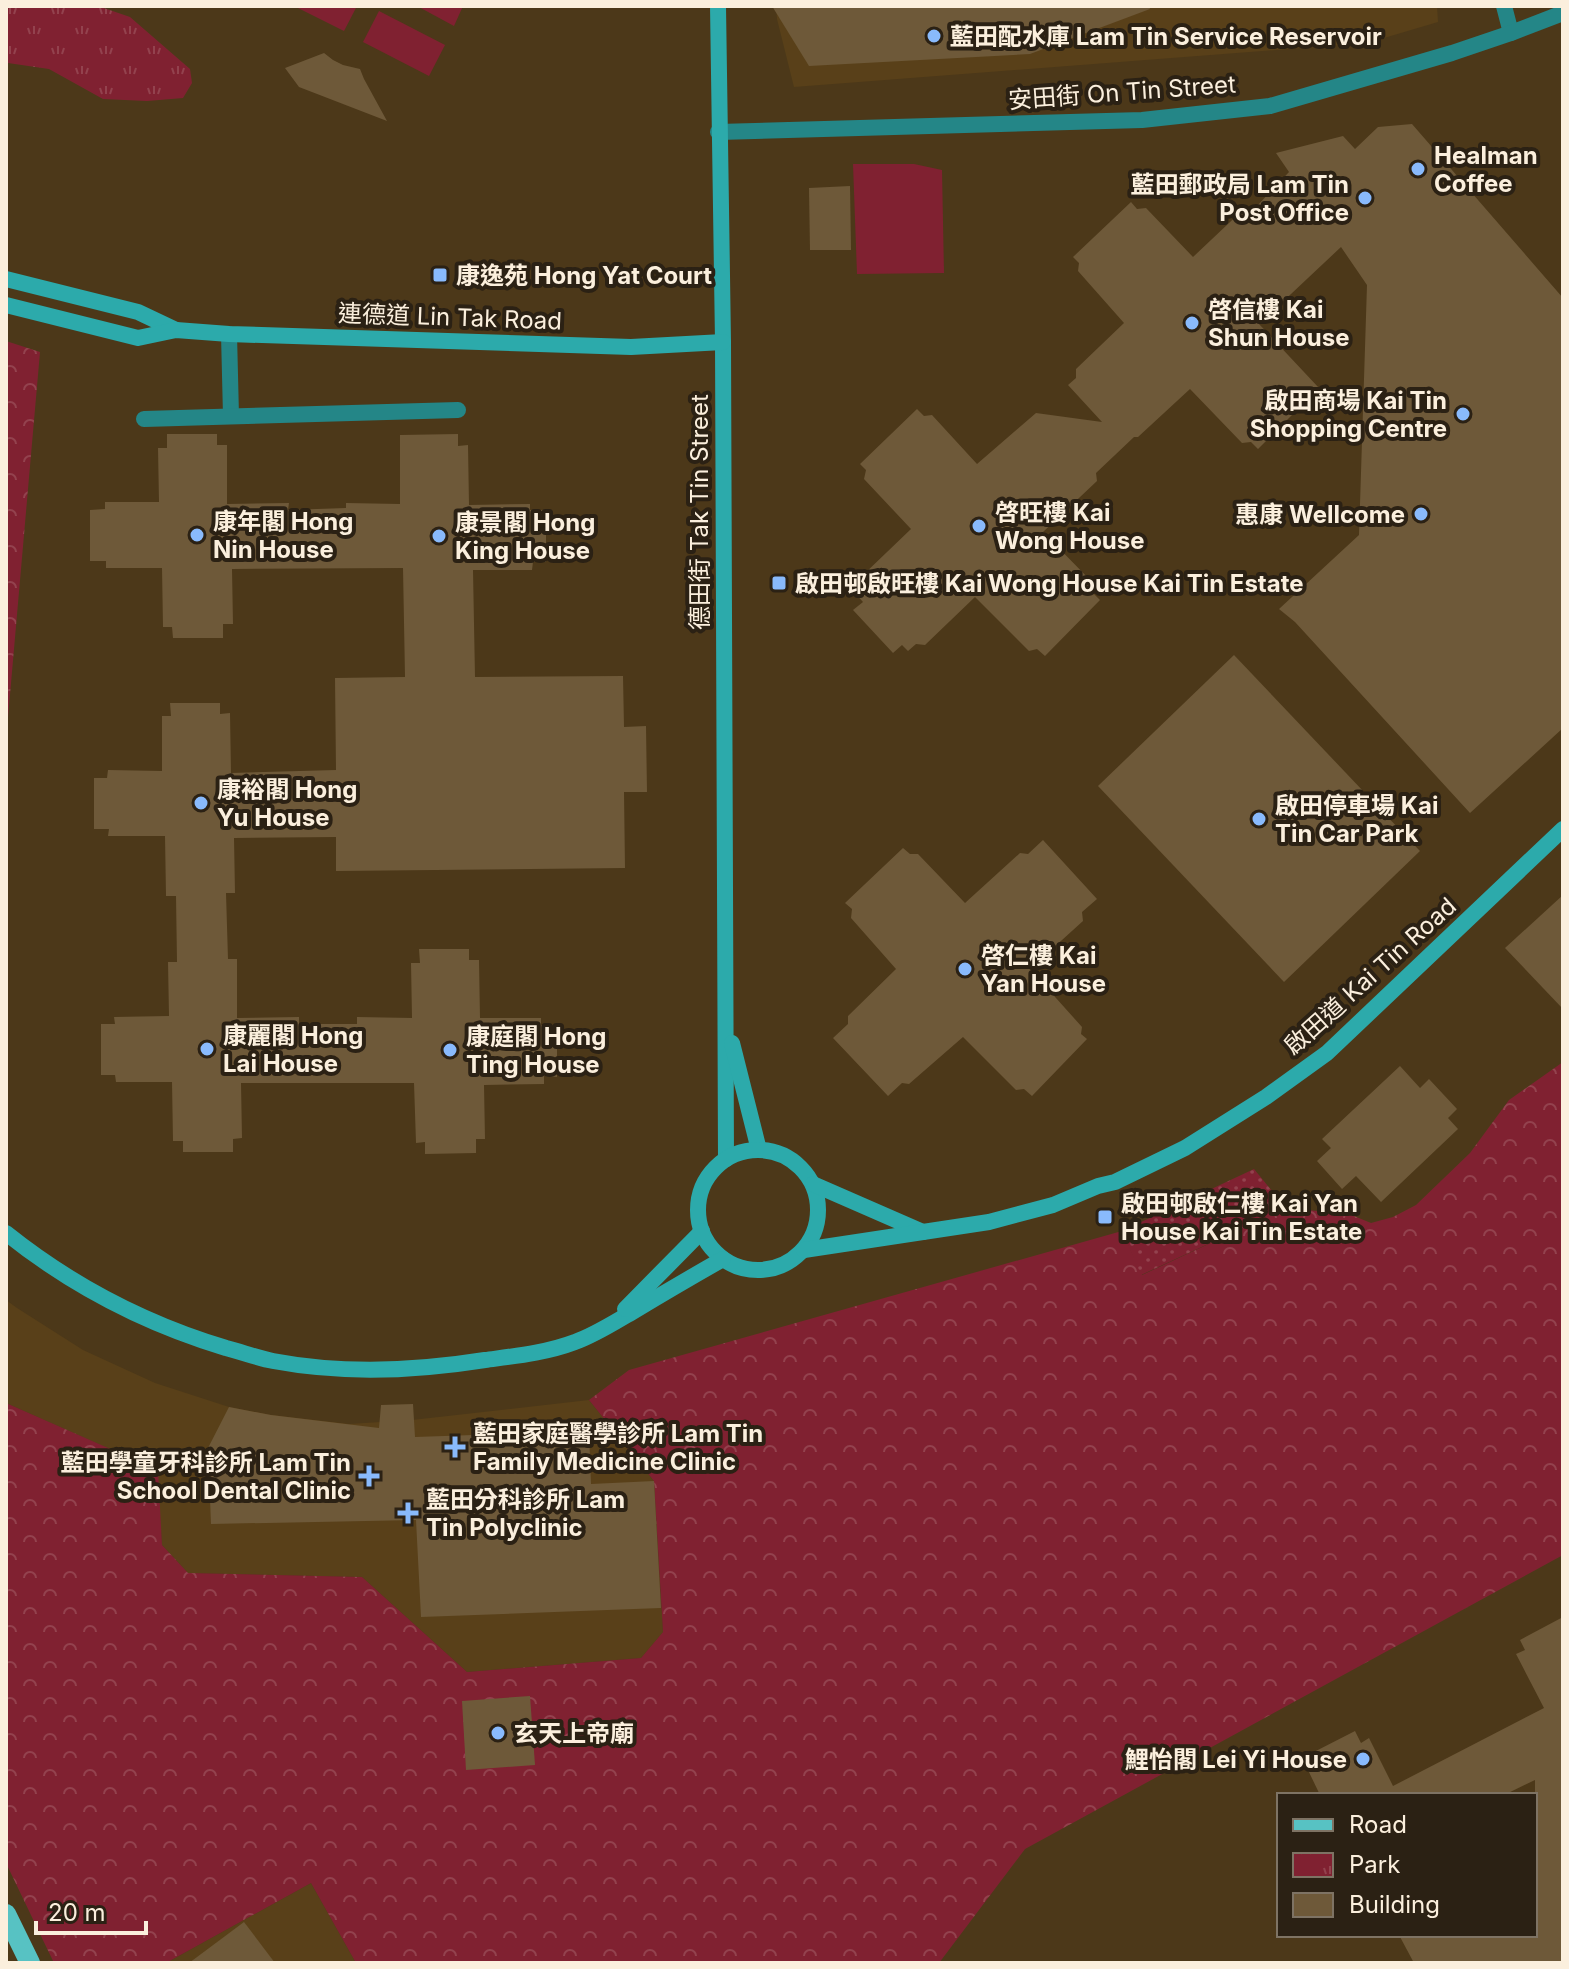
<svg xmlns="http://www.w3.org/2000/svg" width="1569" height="1969" font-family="Inter,'Noto Sans TC',sans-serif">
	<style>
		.built { fill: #594019 }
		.grass { fill: #802131 }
		.forest { fill: url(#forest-crowns) }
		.park { fill: url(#park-tufts) }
		.garden { fill: url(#garden-dots) }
		.building { fill: #6e5939 }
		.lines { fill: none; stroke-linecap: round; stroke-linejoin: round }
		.street { stroke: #248687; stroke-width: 16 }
		.secondary { stroke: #2caaab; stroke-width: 16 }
		.primary { stroke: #57c2c3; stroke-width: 20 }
		.poi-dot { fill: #89bafc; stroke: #2b2114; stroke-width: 3 }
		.labels { text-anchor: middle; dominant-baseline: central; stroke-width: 8; stroke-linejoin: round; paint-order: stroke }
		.poi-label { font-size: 24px; font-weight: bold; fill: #fbefdd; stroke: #2b2114; text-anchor: start }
		.street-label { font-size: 24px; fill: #fbefdd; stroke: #2b2114 }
	</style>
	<defs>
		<pattern id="forest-crowns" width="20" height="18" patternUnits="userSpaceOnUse" patternTransform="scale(2)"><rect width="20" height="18" fill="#802131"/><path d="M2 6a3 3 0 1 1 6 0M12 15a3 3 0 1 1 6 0" fill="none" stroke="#93424e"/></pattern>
		<pattern id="park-tufts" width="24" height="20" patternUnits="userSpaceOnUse" patternTransform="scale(2)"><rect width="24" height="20" fill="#802131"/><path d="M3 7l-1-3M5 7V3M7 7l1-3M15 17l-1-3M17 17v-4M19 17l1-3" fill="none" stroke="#93424e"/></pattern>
		<pattern id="garden-dots" width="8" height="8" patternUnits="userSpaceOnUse" patternTransform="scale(2)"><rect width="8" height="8" fill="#802131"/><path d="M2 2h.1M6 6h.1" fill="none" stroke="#93424e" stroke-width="1.8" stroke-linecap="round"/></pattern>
	</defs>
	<rect width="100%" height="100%" fill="#4c3819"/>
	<g class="built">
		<polygon points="776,6 1437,6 1438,22 1367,43 794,87 777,19"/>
		<polygon points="6,1300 17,1308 83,1350 155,1383 229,1407 271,1415 349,1424 412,1420 589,1400 654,1481 663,1632 641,1658 467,1672 362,1577 188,1573 162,1545 157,1470 6,1403"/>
		<polygon points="311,1883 356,1963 166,1963"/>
	</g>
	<g class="grass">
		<polygon points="294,6 357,6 344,31"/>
		<polygon points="417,6 463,6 454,26"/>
		<polygon points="379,11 445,45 429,76 363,42"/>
		<polygon points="853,164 914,164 942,170 944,273 857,274"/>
	</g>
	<g class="forest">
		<polygon points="6,341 40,352 6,740"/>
		<polygon points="1563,1062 1563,1555 1025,1849 939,1963 356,1963 311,1883 166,1963 54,1963 6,1863 6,1403 158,1470 162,1545 188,1573 362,1577 467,1672 641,1658 663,1632 654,1481 589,1400 629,1370 1122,1231 1142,1275 1286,1208 1349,1214 1371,1223 1393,1217 1416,1205 1470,1153 1509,1100"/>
	</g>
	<polygon class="park" points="6,6 98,6 130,17 190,69 192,83 183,98 147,101 103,99 49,69 8,63 6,62"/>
	<polygon class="garden" points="1254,1169 1286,1208 1141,1275 1122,1231"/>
	<g class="building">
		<polygon points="772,6 1149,6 1150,9 1030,54 809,66"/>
		<polygon points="324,53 333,60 343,65 360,69 364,79 387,121 299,87 285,68"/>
		<polygon points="1412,124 1563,298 1563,728 1470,813 1295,622 1279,609 1359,535 1367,285 1341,247 1259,324 1319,388 1258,449 1251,442 1242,443 1190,389 1138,437 1134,437 1096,473 1097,481 1043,532 1095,585 1094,594 1100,600 1045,656 1037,649 1029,651 975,597 925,645 916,644 908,651 902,645 893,653 853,610 863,602 854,592 862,584 862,576 911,529 864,479 866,470 860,464 917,409 924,416 932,415 977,464 1036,413 1102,422 1068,385 1076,378 1076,369 1124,323 1078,271 1079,263 1073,257 1131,202 1137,209 1146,208 1193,257 1247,206 1256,207 1289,172 1276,153 1343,136 1355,149 1378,127"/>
		<polygon points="850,186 851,250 810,250 809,188"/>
		<polygon points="167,434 217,434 217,445 227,445 227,504 289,503 288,510 346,508 346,503 400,504 400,435 458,434 458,446 468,445 469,505 530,504 530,510 546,510 546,562 533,562 532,570 473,570 475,677 623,676 624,727 646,726 647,792 624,792 625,868 336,871 336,837 234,838 235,893 226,893 228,959 237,959 237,1018 299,1017 299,1024 357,1024 357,1017 412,1018 411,963 420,963 419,949 469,949 469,960 479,960 480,1018 541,1018 541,1025 557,1025 557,1077 544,1076 544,1084 484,1085 485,1139 476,1139 476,1153 425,1154 425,1142 416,1143 414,1083 241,1083 242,1138 233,1139 233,1152 183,1152 183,1141 173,1141 172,1082 116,1082 115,1075 101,1075 101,1024 115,1024 114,1017 169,1016 168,962 177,962 176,896 166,896 165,836 108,836 109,829 94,829 94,778 107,778 108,770 162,771 162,716 171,716 170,703 220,703 220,714 230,713 231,773 336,770 335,678 405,677 403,568 232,569 233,624 223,624 223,638 173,638 172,627 163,627 162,568 106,568 106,561 90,561 90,510 105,509 105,502 159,502 158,448 167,448"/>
		<polygon points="1234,655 1420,851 1284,982 1098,786"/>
		<polygon points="1043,840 1097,899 1082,912 1083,921 1030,969 1082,1027 1081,1034 1087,1039 1032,1096 1024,1089 1016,1090 963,1037 909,1084 902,1083 888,1096 833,1038 848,1024 848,1016 896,969 851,918 852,909 845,903 903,848 910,854 918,854 965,903 1020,853 1028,854"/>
		<polygon points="1563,895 1563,1009 1505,948"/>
		<polygon points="1400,1066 1420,1088 1429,1079 1457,1109 1448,1118 1458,1129 1381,1202 1356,1176 1342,1189 1317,1161 1331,1148 1322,1139"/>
		<polygon points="413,1404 415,1437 589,1431 591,1484 654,1481 661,1608 421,1617 416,1520 211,1524 208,1448 229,1407 271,1415 379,1428 381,1405"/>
		<polygon points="1563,1617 1563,1963 1414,1963 1399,1935 1535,1935 1535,1780 1504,1795 1320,1795 1307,1768 1315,1764 1310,1754 1355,1731 1361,1743 1369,1738 1393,1786 1544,1708 1516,1654 1525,1650 1520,1640"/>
		<polygon points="530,1696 535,1765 466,1770 462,1701"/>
		<polygon points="244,1922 275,1963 189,1963"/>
	</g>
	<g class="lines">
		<g class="street">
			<polyline points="1504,6 1511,33"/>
			<polyline points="718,132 1142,120 1270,106 1452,53 1511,33 1563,13"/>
			<polyline points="229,334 231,416"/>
			<polyline points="144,419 458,410"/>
		</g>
		<g class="secondary">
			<polyline points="718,6 723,342 726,1159"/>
			<polyline points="6,279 138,312 176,330"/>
			<polyline points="6,305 138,338 176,330 229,334 631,347 723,342"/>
			<polyline points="732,1043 759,1150"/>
			<circle cx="758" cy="1210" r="60"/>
			<polyline points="813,1184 923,1232"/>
			<path d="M6 1233C71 1285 146 1324 226 1348 242 1352 257 1358 273 1361 342 1374 416 1371 485 1360 515 1356 546 1353 575 1342 595 1335 615 1322 634 1311 664 1293 693 1276 723 1259"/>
			<polyline points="804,1250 989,1222 1053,1205 1098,1186 1115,1182 1185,1148 1266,1097 1327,1053 1563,829"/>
			<polyline points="625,1309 702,1231"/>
		</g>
		<polyline class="primary" points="6,1914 30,1963"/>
	</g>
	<g class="poi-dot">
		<circle cx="934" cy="36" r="8"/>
		<circle cx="1418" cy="169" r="8"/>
		<circle cx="1365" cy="198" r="8"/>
		<rect x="432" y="267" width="16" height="16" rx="4"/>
		<circle cx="1192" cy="323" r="8"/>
		<circle cx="1463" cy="414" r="8"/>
		<circle cx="1421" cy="514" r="8"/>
		<circle cx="979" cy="526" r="8"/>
		<circle cx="197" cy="535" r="8"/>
		<circle cx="439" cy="536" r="8"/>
		<rect x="771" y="575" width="16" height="16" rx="4"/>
		<circle cx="201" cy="803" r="8"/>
		<circle cx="1259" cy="819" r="8"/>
		<circle cx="965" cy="969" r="8"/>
		<circle cx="207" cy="1049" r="8"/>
		<circle cx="450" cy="1050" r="8"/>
		<rect x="1097" y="1209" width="16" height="16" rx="4"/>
		<path d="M451 1435h8v8h8v8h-8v8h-8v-8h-8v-8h8z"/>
		<path d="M365 1464h8v8h8v8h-8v8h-8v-8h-8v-8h8z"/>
		<path d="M404 1501h8v8h8v8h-8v8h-8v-8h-8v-8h8z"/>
		<circle cx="498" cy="1733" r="8"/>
		<circle cx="1363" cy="1759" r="8"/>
	</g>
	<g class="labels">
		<g class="poi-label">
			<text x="950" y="36">藍田配水庫 Lam Tin Service Reservoir</text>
			<text x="1434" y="155">Healman<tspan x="1434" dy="28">Coffee</tspan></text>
			<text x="1349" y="184" text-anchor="end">藍田郵政局 Lam Tin<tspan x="1349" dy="28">Post Office</tspan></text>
			<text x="456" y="275">康逸苑 Hong Yat Court</text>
			<text x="1208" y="309">啓信樓 Kai<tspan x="1208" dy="28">Shun House</tspan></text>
			<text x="1447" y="400" text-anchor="end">啟田商場 Kai Tin<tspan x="1447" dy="28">Shopping Centre</tspan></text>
			<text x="995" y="512">啓旺樓 Kai<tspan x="995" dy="28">Wong House</tspan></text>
			<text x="1405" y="514" text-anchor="end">惠康 Wellcome</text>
			<text x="213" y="521">康年閣 Hong<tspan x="213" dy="28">Nin House</tspan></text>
			<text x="455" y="522">康景閣 Hong<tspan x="455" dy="28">King House</tspan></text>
			<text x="795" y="583">啟田邨啟旺樓 Kai Wong House Kai Tin Estate</text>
			<text x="217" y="789">康裕閣 Hong<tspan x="217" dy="28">Yu House</tspan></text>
			<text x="1275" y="805">啟田停車場 Kai<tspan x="1275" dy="28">Tin Car Park</tspan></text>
			<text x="981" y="955">啓仁樓 Kai<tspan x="981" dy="28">Yan House</tspan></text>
			<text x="223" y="1035">康麗閣 Hong<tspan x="223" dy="28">Lai House</tspan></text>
			<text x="466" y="1036">康庭閣 Hong<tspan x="466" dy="28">Ting House</tspan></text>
			<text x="1121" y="1203">啟田邨啟仁樓 Kai Yan<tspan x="1121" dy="28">House Kai Tin Estate</tspan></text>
			<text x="473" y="1433">藍田家庭醫學診所 Lam Tin<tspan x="473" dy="28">Family Medicine Clinic</tspan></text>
			<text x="351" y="1462" text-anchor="end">藍田學童牙科診所 Lam Tin<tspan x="351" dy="28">School Dental Clinic</tspan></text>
			<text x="426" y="1499">藍田分科診所 Lam<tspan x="426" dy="28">Tin Polyclinic</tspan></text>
			<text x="514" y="1733">玄天上帝廟</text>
			<text x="1347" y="1759" text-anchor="end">鯉怡閣 Lei Yi House</text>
		</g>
		<g class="street-label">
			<text transform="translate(1122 92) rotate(-4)">安田街 On Tin Street</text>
			<text transform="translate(450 317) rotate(2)">連德道 Lin Tak Road</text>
			<text transform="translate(699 512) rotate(-90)">德田街 Tak Tin Street</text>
			<text transform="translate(1370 976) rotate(-42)">啟田道 Kai Tin Road</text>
		</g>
	</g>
	<rect width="1569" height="1969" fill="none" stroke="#fbefdd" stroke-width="16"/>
	<rect x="1277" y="1793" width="260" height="144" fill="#2b2114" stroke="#7e7364" stroke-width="2"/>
	<rect x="1293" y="1819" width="40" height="12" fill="#57c2c3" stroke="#7e7364" stroke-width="2"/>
	<text x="1349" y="1833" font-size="24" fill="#fbefdd">Road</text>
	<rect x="1293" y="1853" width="40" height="24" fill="url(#park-tufts)" stroke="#7e7364" stroke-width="2"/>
	<text x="1349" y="1873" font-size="24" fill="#fbefdd">Park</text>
	<rect x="1293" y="1893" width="40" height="24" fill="#6e5939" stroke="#7e7364" stroke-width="2"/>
	<text x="1349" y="1913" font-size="24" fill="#fbefdd">Building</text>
	<path d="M36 1921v12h110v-12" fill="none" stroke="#fbefdd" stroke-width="4"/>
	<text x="48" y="1921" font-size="24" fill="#fbefdd" stroke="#2b2114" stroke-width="6" paint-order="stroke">20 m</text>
</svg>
